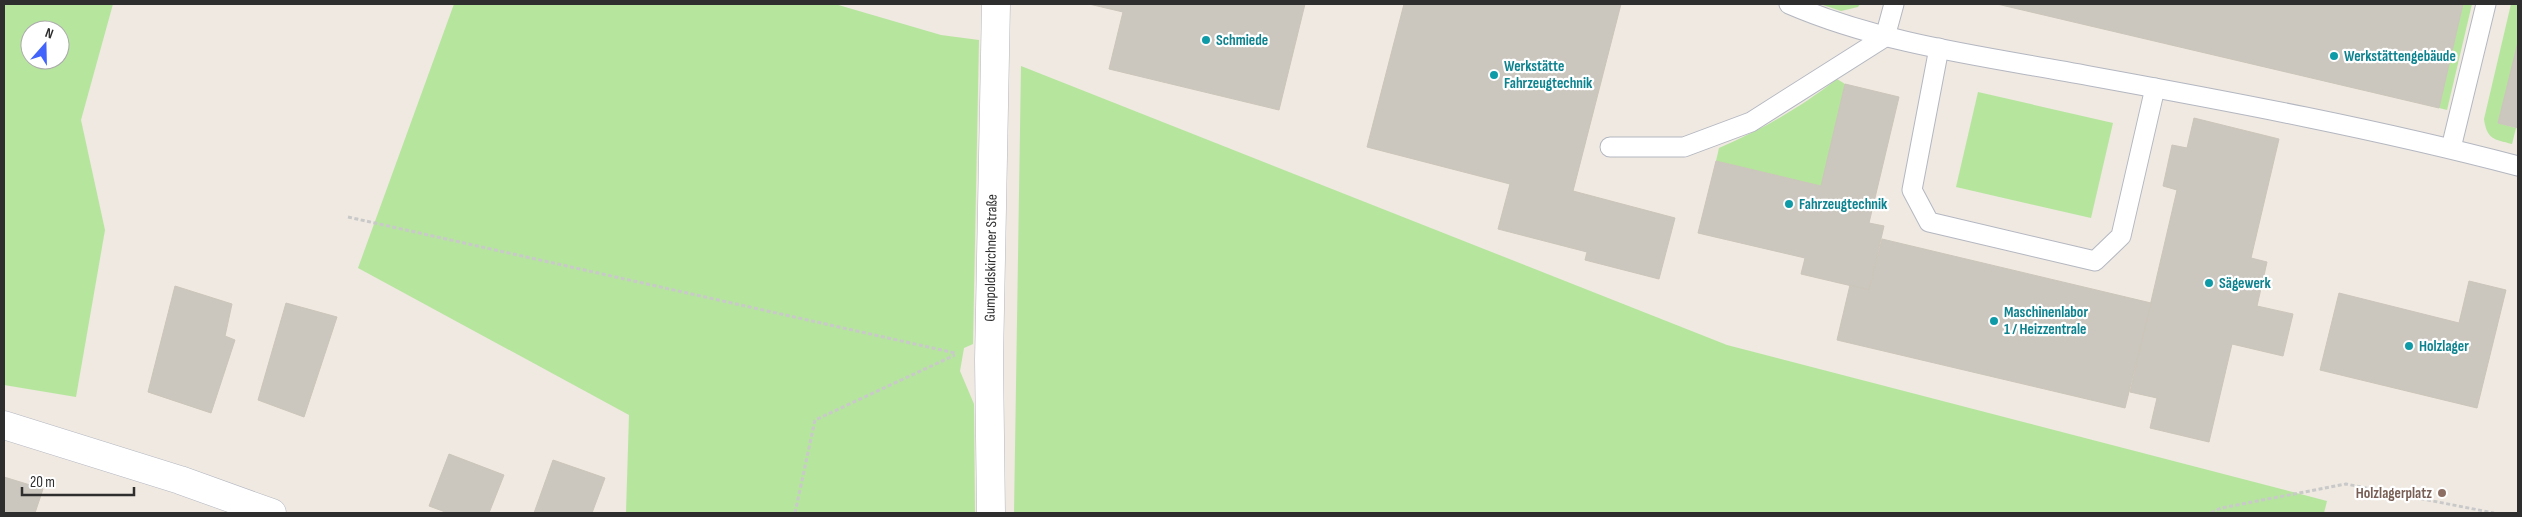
<svg xmlns="http://www.w3.org/2000/svg" width="2522" height="517" font-family="'Sofia Sans Condensed',sans-serif">
	<style>
		.green { fill: #b6e59e; fill-rule: evenodd }
		.building { fill: #cbc7bf; stroke: #cbc5ba }
		.lines { fill: none; stroke-linecap: round; stroke-linejoin: round }
		.lane-casing { stroke: #b4b7c1; stroke-width: 21 }
		.street-casing { stroke: #b4b7c1; stroke-width: 29 }
		.secondary-casing { stroke: #b4b7c1; stroke-width: 29 }
		.path { stroke: #c9c9c9; stroke-width: 3; stroke-dasharray: 4 2.5; stroke-linecap: butt }
		.lane { stroke: #fff; stroke-width: 19 }
		.street { stroke: #fff; stroke-width: 28 }
		.secondary { stroke: #fff; stroke-width: 28 }
		.culture-dot { fill: #0f9aa8; stroke: #fff; stroke-width: 2 }
		.education-dot { fill: #8d6e63; stroke: #fff; stroke-width: 2 }
		.labels { text-anchor: middle; dominant-baseline: central; stroke-width: 4.5; stroke-linejoin: round; paint-order: stroke }
		.culture-label { font-size: 15px; font-weight: bold; fill: #0d838f; stroke: #fff; text-anchor: start }
		.street-label { font-size: 15px; fill: #2e2e2e; stroke: #fff }
		.education-label { font-size: 15px; font-weight: bold; fill: #785e54; stroke: #fff; text-anchor: end }
	</style>
	<rect width="100%" height="100%" fill="#efe9e1"/>
	<g class="green">
		<path d="M4 4H113L81 120 105 230 76 397 4 385ZM30 30H60V60H30Z"/>
		<polygon points="454,4 835,4 941,35 979,40 973,344 964,348 960,371 974,404 975,513 626,513 629,415 358,268"/>
		<polygon points="1820,4 1860,4 1858,7 1841,11"/>
		<polygon points="2463,4 2472,4 2447,110 2439,108"/>
		<path d="M2511 4H2518V42L2498 123 2516 128 2512 144C2494 139 2487 140 2484 119Z"/>
		<polygon points="1021,66 1727,345 2327,501 2324,513 1014,513"/>
		<path d="M1837 79 1845 84 1821 186 1716 161 1719 148C1763 129 1798 109 1837 79Z"/>
		<polygon points="1978,92 2113,123 2091,218 1956,187"/>
	</g>
	<g class="building">
		<polygon points="1089,4 1305,4 1279,110 1109,69 1123,12"/>
		<polygon points="1404,4 1621,4 1573,191 1675,218 1659,279 1585,260 1587,252 1498,229 1510,184 1367,147"/>
		<polygon points="1997,4 2463,4 2439,108"/>
		<polygon points="2518,42 2518,128 2498,123"/>
		<polygon points="1845,84 1899,97 1869,223 1884,226 1869,290 1801,274 1805,258 1698,233 1716,161 1821,186"/>
		<polygon points="2194,118 2279,139 2251,258 2267,262 2257,306 2293,314 2283,356 2232,344 2209,442 2150,428 2157,398 2130,392 2177,190 2163,186 2172,145 2187,148"/>
		<polygon points="1882,239 2151,303 2125,408 1837,340 1850,285 1869,290"/>
		<polygon points="2469,281 2506,290 2477,408 2320,370 2339,293 2459,323"/>
		<polygon points="175,286 232,304 225,336 235,340 211,413 148,392"/>
		<polygon points="286,303 337,317 304,417 258,400"/>
		<polygon points="449,454 504,475 489,513 448,513 429,506"/>
		<polygon points="553,460 605,478 592,513 534,513"/>
		<polygon points="4,477 43,489 35,513 4,513"/>
	</g>
	<g class="lines">
		<g class="lane-casing">
			<g id="lane">
				<path d="M1789 4C1884 45 1989 57 2090 76 2233 102 2377 129 2518 166"/>
				<polyline points="1939,48 1912,190 1929,222 2095,261 2121,236 2155,88"/>
				<polyline points="1610,147 1684,147 1751,122 1885,37 1894,4"/>
				<polyline points="2451,148 2486,4"/>
			</g>
		</g>
		<g class="street-casing">
			<polyline id="street" points="4,425 180,480 272,513"/>
		</g>
		<g class="secondary-casing">
			<polyline id="secondary" points="991,513 989,360 996,4"/>
		</g>
		<g class="path">
			<polyline points="348,217 955,353"/>
			<polyline points="795,513 815,420 955,355"/>
			<polyline points="2211,513 2221,508 2346,484 2494,513"/>
		</g>
		<use href="#lane" class="lane"/>
		<use href="#street" class="street"/>
		<use href="#secondary" class="secondary"/>
	</g>
	<g class="culture-dot">
		<circle cx="1206" cy="40" r="5"/>
		<circle cx="2334" cy="56" r="5"/>
		<circle cx="1494" cy="75" r="5"/>
		<circle cx="1789" cy="204" r="5"/>
		<circle cx="2209" cy="283" r="5"/>
		<circle cx="1994" cy="321" r="5"/>
		<circle cx="2409" cy="346" r="5"/>
	</g>
	<circle class="education-dot" cx="2442" cy="493" r="5"/>
	<g class="labels">
		<g class="culture-label">
			<text x="1216" y="40">Schmiede</text>
			<text x="2344" y="56">Werkstättengebäude</text>
			<text x="1504" y="66">Werkstätte<tspan x="1504" dy="17">Fahrzeugtechnik</tspan></text>
			<text x="1799" y="204">Fahrzeugtechnik</text>
			<text x="2219" y="283">Sägewerk</text>
			<text x="2004" y="312">Maschinenlabor<tspan x="2004" dy="17">1 / Heizzentrale</tspan></text>
			<text x="2419" y="346">Holzlager</text>
		</g>
		<g class="street-label">
			<text transform="translate(991 258) rotate(-89)">Gumpoldskirchner Straße</text>
		</g>
		<g class="education-label">
			<text x="2432" y="493">Holzlagerplatz</text>
		</g>
	</g>
	<rect width="2522" height="517" fill="none" stroke="#2e2e2e" stroke-width="10"/>
	<g transform="translate(45 45) rotate(20)"><circle r="24" fill="#ffffff" stroke="#ababab"/>
	<path d="M0-4L9 19L0 12L-9 19Z" fill="#4264fb"/>
	<text y="-8" font-size="14" font-weight="bold" text-anchor="middle" fill="#2e2e2e">N</text>
	</g>
	<path d="M22 487v8h112v-8" fill="none" stroke="#2e2e2e" stroke-width="2.5"/>
	<text x="30" y="487" font-size="15" fill="#2e2e2e" stroke="#ffffff" stroke-width="4" paint-order="stroke">20 m</text>
</svg>
